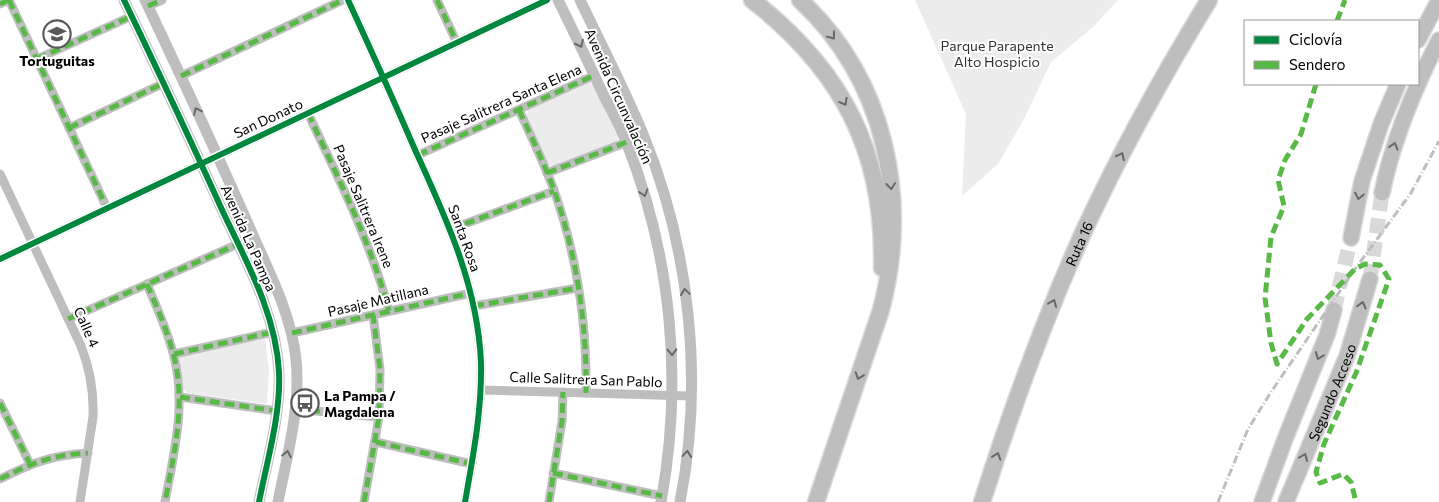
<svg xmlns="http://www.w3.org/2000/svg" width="1439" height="502" font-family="Commissioner,sans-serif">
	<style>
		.green { fill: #ececec }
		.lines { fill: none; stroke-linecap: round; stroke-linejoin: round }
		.primary-tunnel { stroke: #d9d9d9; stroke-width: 15; stroke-dasharray: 15 8; stroke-linecap: butt }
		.primary-casing { stroke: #dbdbdb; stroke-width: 18 }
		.motorway-casing { stroke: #dbdbdb; stroke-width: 19 }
		.minor { stroke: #bebebe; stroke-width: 9 }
		.tertiary { stroke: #bebebe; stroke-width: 11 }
		.primary { stroke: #bebebe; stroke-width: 15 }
		.motorway { stroke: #bebebe; stroke-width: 16 }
		.rail { stroke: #bebebe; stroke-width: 3; stroke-dasharray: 8 2.5 1 2.5; stroke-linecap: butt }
		.quiet { stroke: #58b947; stroke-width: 5; stroke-dasharray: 10 5; stroke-linecap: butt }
		.cycleway-casing { stroke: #fff; stroke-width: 9 }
		.cycleway { stroke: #00873e; stroke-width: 6 }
		.oneway { stroke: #686868 }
		.labels { text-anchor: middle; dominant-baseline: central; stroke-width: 4; stroke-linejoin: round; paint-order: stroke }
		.park-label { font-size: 14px; fill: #333; stroke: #fff }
		.poi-label { font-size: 14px; font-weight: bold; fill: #000; stroke: #fff }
		.street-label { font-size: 14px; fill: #000; stroke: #fff }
	</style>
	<rect width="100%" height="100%" fill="#fff"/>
	<g class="green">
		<polygon points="915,0 1118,0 1093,27 1051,62 1025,117 998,164 962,196 966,114"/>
		<polygon points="589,82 593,84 618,138 616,143 554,167 548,164 526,118 528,110"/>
		<polygon points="265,339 269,370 267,404 187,393 182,387 178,360 181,356"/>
	</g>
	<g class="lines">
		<g class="primary-tunnel">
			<polyline points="1370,279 1382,193"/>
			<polyline points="1334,310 1351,238"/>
		</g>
		<g class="primary-casing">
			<g id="primary">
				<polyline points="1418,40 1439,0"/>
				<path d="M1382 193C1393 139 1414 89 1439 40"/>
				<polyline points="1351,238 1362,181 1381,124 1398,84"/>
				<polyline points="1262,502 1285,439 1327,335 1334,310"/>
				<path id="s1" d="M1286 502 1347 356 1370 279"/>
			</g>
		</g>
		<g class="motorway-casing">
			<g id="motorway">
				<path d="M752 0C842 70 885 152 882 268"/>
				<path d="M800 0C886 80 910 199 881 310L816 502"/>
				<path id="s2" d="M982 502C1011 411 1044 320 1083 233 1120 153 1163 75 1209 0"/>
			</g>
		</g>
		<g class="minor">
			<polyline points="9,0 107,208"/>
			<path d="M348 0C371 50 394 101 416 152 447 220 478 287 481 363 482 411 473 456 465 502"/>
			<polyline points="437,0 457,43"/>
			<polyline points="0,4 9,0"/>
			<polyline points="148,6 162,0"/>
			<polyline points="37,59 132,16"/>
			<polyline points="181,76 343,0"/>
			<path d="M519 110C531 136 544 163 554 190 577 256 587 324 586 393"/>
			<path d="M308 113C338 178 371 242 389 311"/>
			<polyline points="69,128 164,83"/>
			<polyline points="418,155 595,75"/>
			<polyline points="547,173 627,142"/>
			<path d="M0 174 81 346C90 369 94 392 93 417L80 502"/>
			<polyline points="451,229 554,191"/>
			<polyline points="0,259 547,0"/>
			<path d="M147 284C156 306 167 329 173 353 187 403 174 452 165 502"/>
			<polyline points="474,306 578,288"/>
			<polyline points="68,319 238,244"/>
			<polyline points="292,333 471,293"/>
			<polyline points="174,354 273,332"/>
			<polyline points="481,390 691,396"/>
			<polyline points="180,397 277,411"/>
			<polyline points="0,403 30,464"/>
			<polyline points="295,409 379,417"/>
			<polyline points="376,442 472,464"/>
			<polyline points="553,473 662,496"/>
			<path d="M0 479C32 463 52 455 88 453"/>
			<polyline points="364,502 379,417 380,369 373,315"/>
			<polyline points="549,502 562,421 563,392"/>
		</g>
		<g class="tertiary">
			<path d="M124 0C158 71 191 141 223 212 247 263 276 314 279 372 281 414 267 461 259 502"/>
			<path d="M145 0C180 74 215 149 248 224 267 268 291 312 296 359 301 407 287 456 278 502"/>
			<path d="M558 0C574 32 589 64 604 96 612 112 621 128 627 144 672 258 683 382 661 502"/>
			<path d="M580 0C601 44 624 88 643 134 690 248 704 380 680 502"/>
		</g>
		<use href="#primary" class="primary"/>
		<use href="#motorway" class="motorway"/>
		<polyline class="rail" points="1218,502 1248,429 1271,392 1355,269 1411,193 1439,141"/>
		<g class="quiet">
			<polyline points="9,0 107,208"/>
			<polyline points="437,0 457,43"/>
			<polyline points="0,4 9,0"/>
			<polyline points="148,6 162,0"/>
			<polyline points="1337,21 1345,0"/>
			<polyline points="37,59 132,16"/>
			<polyline points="181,76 343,0"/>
			<polyline points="1316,84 1301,134 1285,160 1278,180 1284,206 1271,237 1265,298 1271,343 1277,364 1307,319 1355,269 1365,264 1380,265 1389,279 1356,373 1324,444 1316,472 1320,483 1343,474 1351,482 1356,502"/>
			<path d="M519 110C531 136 544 163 554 190 577 256 587 324 586 393"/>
			<path d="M308 113C338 178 371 242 389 311"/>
			<polyline points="69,128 164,83"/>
			<polyline points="418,155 595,75"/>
			<polyline points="547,173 627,142"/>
			<polyline points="451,229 554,191"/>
			<path d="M147 284C156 306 167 329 173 353 187 403 174 452 165 502"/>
			<polyline points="474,306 578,288"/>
			<polyline points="68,319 238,244"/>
			<polyline points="292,333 471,293"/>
			<polyline points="174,354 273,332"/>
			<polyline points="180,397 277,411"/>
			<polyline points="0,403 30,464"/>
			<polyline points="295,409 379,417"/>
			<polyline points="376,442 472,464"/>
			<polyline points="553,473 662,496"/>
			<path d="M0 479C32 463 52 455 88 453"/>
			<polyline points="364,502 379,417 380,369 373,315"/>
			<polyline points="549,502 562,421 563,392"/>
		</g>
		<g class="cycleway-casing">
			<g id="cycleway">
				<path d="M124 0C158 71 191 141 223 212 247 263 276 314 279 372 281 414 267 461 259 502"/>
				<path d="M348 0C371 50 394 101 416 152 447 220 478 287 481 363 482 411 473 456 465 502"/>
				<polyline points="0,259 547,0"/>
			</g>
		</g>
		<use href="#cycleway" class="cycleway"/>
	</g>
	<defs><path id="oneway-chevron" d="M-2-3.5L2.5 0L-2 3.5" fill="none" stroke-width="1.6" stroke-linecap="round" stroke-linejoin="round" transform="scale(1.25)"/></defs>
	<g class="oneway">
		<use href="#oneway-chevron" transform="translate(832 36) rotate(53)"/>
		<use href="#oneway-chevron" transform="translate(580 44) rotate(64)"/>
		<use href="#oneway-chevron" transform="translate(844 102) rotate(61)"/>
		<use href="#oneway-chevron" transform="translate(197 111) rotate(-115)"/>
		<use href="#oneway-chevron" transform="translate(1394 146) rotate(-73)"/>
		<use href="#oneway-chevron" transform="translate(1121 156) rotate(-63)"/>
		<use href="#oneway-chevron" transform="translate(891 186) rotate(83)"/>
		<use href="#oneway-chevron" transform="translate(644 193) rotate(72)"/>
		<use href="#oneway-chevron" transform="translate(1359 196) rotate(101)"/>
		<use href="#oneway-chevron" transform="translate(685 292) rotate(-98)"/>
		<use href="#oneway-chevron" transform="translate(1053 303) rotate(-68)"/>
		<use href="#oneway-chevron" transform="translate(1362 305) rotate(-75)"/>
		<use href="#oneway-chevron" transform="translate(672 352) rotate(88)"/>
		<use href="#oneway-chevron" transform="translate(1319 356) rotate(111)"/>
		<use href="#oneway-chevron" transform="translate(859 376) rotate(109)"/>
		<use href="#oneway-chevron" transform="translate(287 454) rotate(-79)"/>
		<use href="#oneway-chevron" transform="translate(687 454) rotate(-85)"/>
		<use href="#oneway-chevron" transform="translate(997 456) rotate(-71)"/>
		<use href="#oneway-chevron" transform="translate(1304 457) rotate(-67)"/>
	</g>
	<defs>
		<g id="school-ring" transform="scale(1.4375)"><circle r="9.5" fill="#fff" stroke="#595959" stroke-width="1.5"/><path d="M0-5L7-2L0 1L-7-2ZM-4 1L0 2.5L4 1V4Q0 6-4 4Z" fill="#595959"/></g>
		<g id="bus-ring" transform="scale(1.4375)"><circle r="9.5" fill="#fff" stroke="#595959" stroke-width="1.5"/><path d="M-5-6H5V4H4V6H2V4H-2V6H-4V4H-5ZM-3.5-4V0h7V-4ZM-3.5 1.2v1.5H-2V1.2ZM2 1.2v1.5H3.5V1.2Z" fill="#595959"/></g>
	</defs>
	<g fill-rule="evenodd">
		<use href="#school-ring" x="57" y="34"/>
		<use href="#bus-ring" x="305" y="403"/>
	</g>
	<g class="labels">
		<g class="park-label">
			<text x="997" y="45">Parque Parapente<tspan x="997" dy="16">Alto Hospicio</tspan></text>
		</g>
		<g class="poi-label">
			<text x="57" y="60">Tortuguitas</text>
			<text x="324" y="395" text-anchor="start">La Pampa /<tspan x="324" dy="16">Magdalena</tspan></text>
		</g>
		<g class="street-label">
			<text transform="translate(619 96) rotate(66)">Avenida Circunvalación</text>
			<text transform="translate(501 103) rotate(-24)">Pasaje Salitrera Santa Elena</text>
			<text transform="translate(268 118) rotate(-25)">San Donato</text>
			<text transform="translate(364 206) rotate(67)">Pasaje Salitrera Irene</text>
			<text transform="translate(249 238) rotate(66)">Avenida La Pampa</text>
			<text transform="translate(465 238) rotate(70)">Santa Rosa</text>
			<text stroke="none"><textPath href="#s2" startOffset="276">Ruta 16</textPath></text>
			<text transform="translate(378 300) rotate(-13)">Pasaje Matillana</text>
			<text transform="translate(87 327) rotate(66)">Calle 4</text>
			<text transform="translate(586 379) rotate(2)">Calle Salitrera San Pablo</text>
			<text stroke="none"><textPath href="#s1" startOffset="119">Segundo Acceso</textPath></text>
		</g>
	</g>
	<rect x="1244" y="20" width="175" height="65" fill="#ffffff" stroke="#999999"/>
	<rect x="1254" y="36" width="25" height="8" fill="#00873e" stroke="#999999"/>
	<text x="1289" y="45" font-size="15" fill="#000000">Ciclovía</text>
	<rect x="1254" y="61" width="25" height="8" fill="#58b947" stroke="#999999"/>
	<text x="1289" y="70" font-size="15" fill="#000000">Sendero</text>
</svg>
